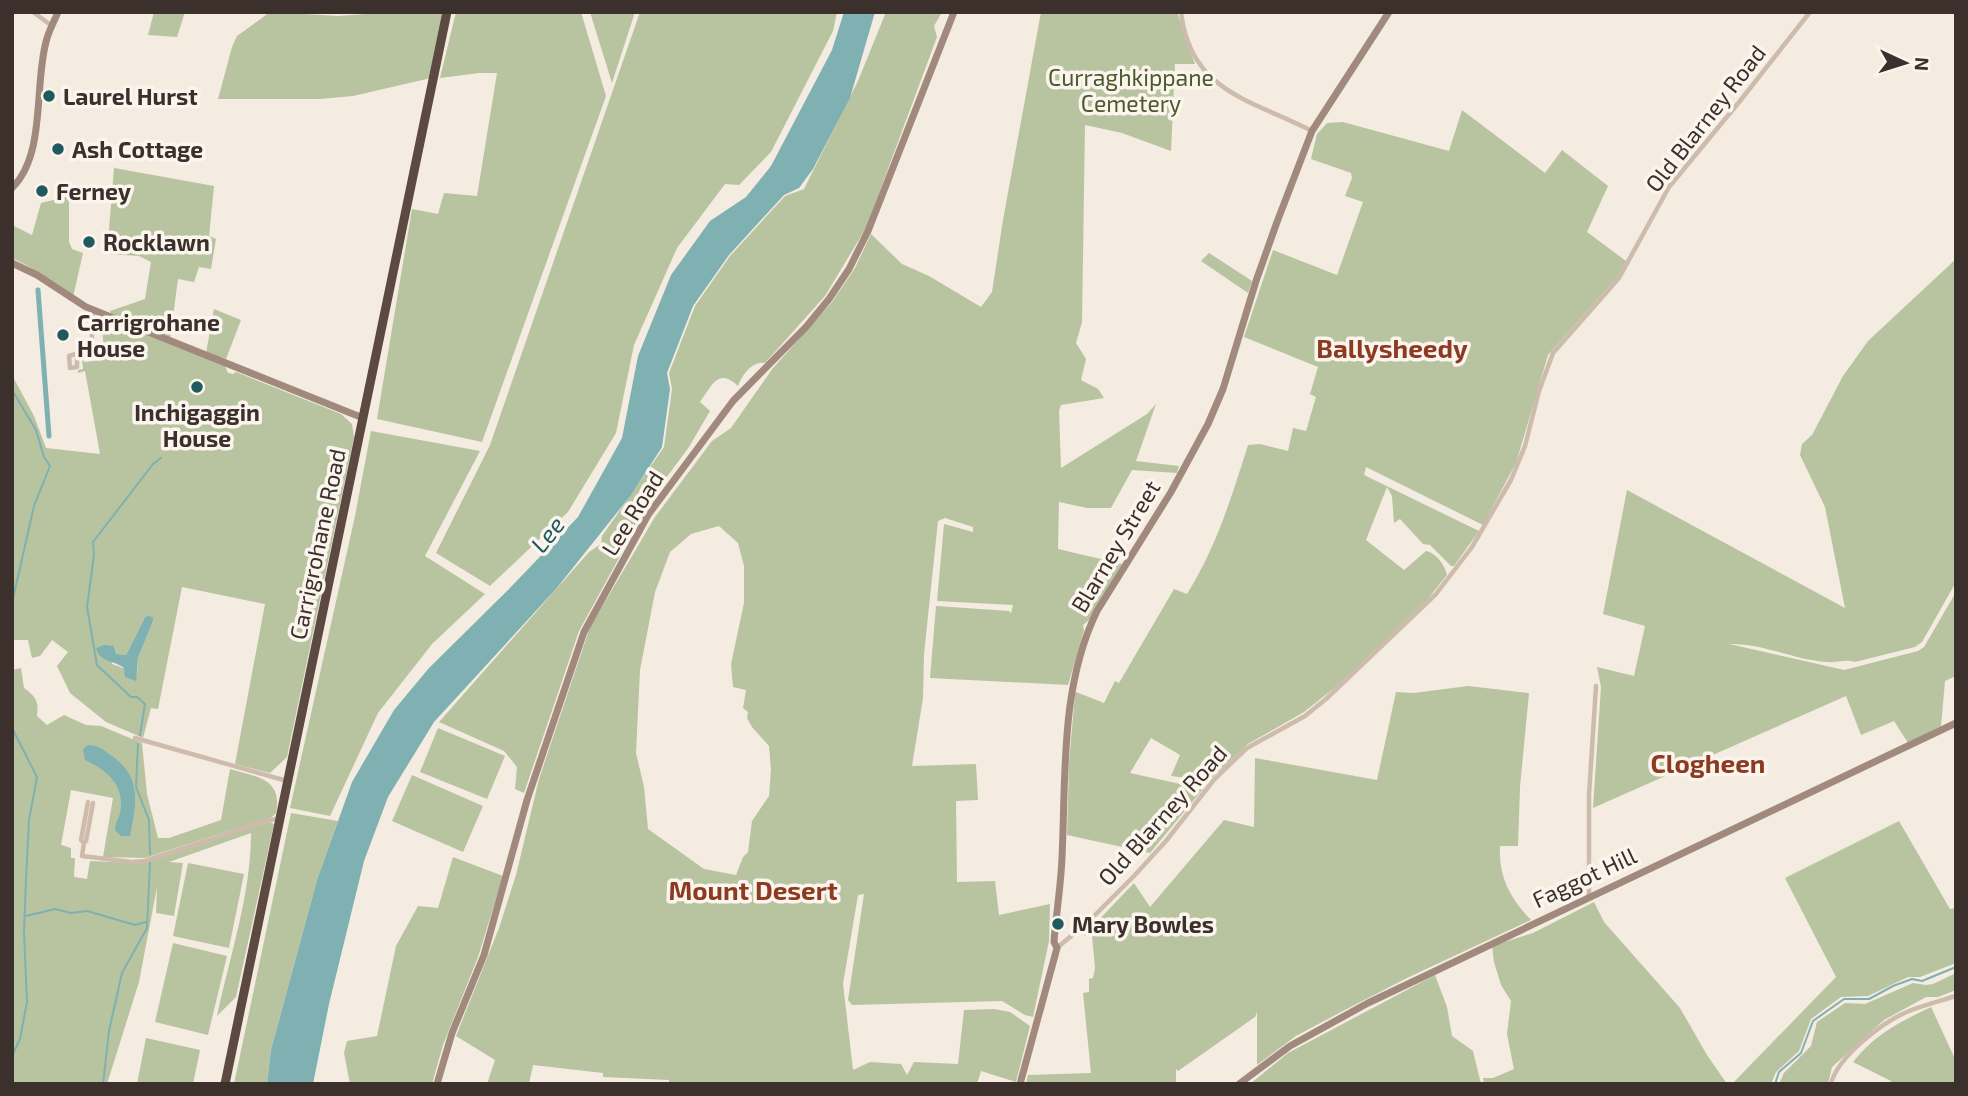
<svg xmlns="http://www.w3.org/2000/svg" width="1968" height="1096" font-family="'Exo 2',sans-serif">
	<style>
		.green { fill: #b8c4a0; fill-rule: evenodd }
		.water { fill: #7fb0b2 }
		.lines { fill: none; stroke-linecap: round; stroke-linejoin: round }
		.stream { stroke: #7fb0b2; stroke-width: 2 }
		.canal { stroke: #7fb0b2; stroke-width: 5 }
		.street { stroke: #cdbbac; stroke-width: 4.5 }
		.secondary { stroke: #a18a7d; stroke-width: 7 }
		.highway { stroke: #5c4a42; stroke-width: 9 }
		.poi-dot { fill: #1f5a5e; stroke: #fbf5ee; stroke-width: 2.5 }
		.labels { text-anchor: middle; dominant-baseline: central; stroke-width: 7; stroke-linejoin: round; paint-order: stroke }
		.park-label { font-size: 23px; fill: #4a5a2e; stroke: #fbf5ee }
		.poi-label { font-size: 23px; font-weight: bold; fill: #3b302b; stroke: #fbf5ee; text-anchor: start }
		.street-label { font-size: 23px; fill: #3b302b; stroke: #fbf5ee }
		.water-label { font-size: 24px; font-style: italic; fill: #1f5a5e; stroke: #fbf5ee }
		.quarter-label { font-size: 26px; font-weight: bold; fill: #8c3b22; stroke: #fbf5ee }
	</style>
	<rect width="100%" height="100%" fill="#f4ebe1"/>
	<g class="green">
		<polygon points="154,12 185,12 177,37 148,35"/>
		<polygon points="270,12 338,16 394,12 444,12 431,78 353,96 320,99 218,99 232,47 237,36"/>
		<polygon points="456,12 581,12 606,96 482,442 377,419 412,209 438,214 444,193 477,196 497,73 479,73 440,78"/>
		<polygon points="590,12 635,12 612,83"/>
		<polygon points="640,12 837,12 833,31 771,152 739,185 725,184 677,248 634,345 616,433 568,512 490,586 436,553 490,445"/>
		<path d="M886 12H942L934 26 937 37 866 228 825 296 765 363C752 361 743 374 738 386 718 367 712 386 700 402L710 411 689 447 643 509 619 558 579 631 524 793 515 789 517 767 504 751 439 722 589 552 601 544 602 536 664 447 672 389 669 373 695 306 730 256 785 196 804 189 858 81Z"/>
		<path d="M1041 12H1177L1195 64H1175L1171 151 1122 133 1085 125 1082 322 1076 343 1086 359 1081 380 1098 389 1104 398 1061 405 1059 411 1061 468 1147 414 1156 404 1136 461 1179 466 1177 473 1132 470 1111 508H1087L1059 502 1058 549 1122 564 1089 620 1083 625 1084 631 1068 685 930 678 936 606 1009 611 1011 613 1013 605 937 601 944 524 973 532V527L945 518 938 521 924 654 923 698 912 766 976 764 978 800 956 801 957 882 995 881 999 915 1050 904 1049 941 1033 1017 1025 1015 1002 1001 852 1005 848 1000 864 894 858 895 843 984 853 1070 870 1062 901 1064 907 1075 914 1062 958 1064 964 1010 994 1009 1010 1012 1030 1026 1016 1082 981 1071 977 1084H669V1080L603 1077V1073L533 1065 529 1084H487L495 1060 456 1036 499 928 516 875 539 779 590 627 655 517 712 441 731 428 773 368 832 302 855 268 871 234 902 264 929 276 981 307 992 292 1003 220ZM719 526 738 543 744 566V603L731 664 733 687 746 690 743 708 748 712 747 718 752 727 769 746 771 770 769 796 752 821 748 852 743 857 736 875 704 869 648 829 644 787 636 753 640 670 655 592 670 552 691 534Z"/>
		<path d="M1462 110 1545 173 1562 150 1608 186 1587 232 1626 261 1618 276 1548 355 1516 463 1483 525 1366 467 1364 475 1479 531 1454 566H1451L1430 545 1423 544 1400 519 1394 523 1392 496 1387 487 1366 540 1404 570 1426 551C1436 553 1445 565 1447 575L1419 610 1333 689 1304 712 1248 744 1209 781 1171 776 1180 755 1151 738 1130 773 1203 789 1150 853 1067 835 1069 763 1075 694 1076 692 1104 703 1115 681 1119 683 1174 589 1187 594C1216 548 1232 496 1248 445L1260 444 1288 451 1293 428 1306 431 1316 397 1310 394 1318 367 1244 337 1273 250 1337 275 1363 202 1345 196 1352 178 1351 173 1311 159 1317 134 1327 123 1343 122 1449 151Z"/>
		<polygon points="114,168 214,186 209,236 216,239 211,269 199,267 194,282 178,279 170,339 111,316 110,311 145,299 151,262 139,256 107,254"/>
		<polygon points="69,196 69,242 72,249 83,253 73,297 28,266 12,258 12,225 32,235 41,203"/>
		<polygon points="1209,253 1252,281 1248,293 1201,261"/>
		<path d="M1956 259V582L1922 642 1915 647 1855 662C1845 659 1837 663 1827 662 1794 660 1763 643 1729 644L1844 670 1918 651 1924 647 1956 592V676L1945 681 1941 726 1908 743 1894 721 1861 735 1846 696 1593 808 1601 687 1597 667 1634 676 1645 626 1603 614 1627 490 1845 608 1825 507 1800 455 1802 444 1812 435 1843 376 1868 341Z"/>
		<polygon points="214,309 241,320 226,359 206,353"/>
		<path d="M102 317 225 366 228 373 233 374 236 372 341 414 352 424 354 437 287 757 270 773 235 764 265 604 182 587 158 709 151 708 143 738 106 722 70 693 57 666 68 652 52 640 40 656 32 658 28 640H14L12 648V375L34 416 46 448 100 454 85 371 78 373V370L83 369 82 358H79L83 355 88 354 83 356 84 362 104 360ZM145 617 153 621 138 658 137 673 112 664 114 646 116 654 126 655Z"/>
		<polygon points="371,431 480,451 425,556 485,594 432,644 378,713 330,816 290,808 355,516"/>
		<path d="M21 668 24 688C36 697 39 701 37 716L47 725 64 715 86 725 101 726 142 743 147 794 158 838H169L221 820 230 769C256 777 283 778 276 813L272 817 145 858 103 857 113 798 71 790 61 845 71 848V858H75L74 877 87 879 90 861 134 863 270 822 274 824 236 997 217 1016C230 956 251 894 251 833L169 862 183 863 174 916 156 913 157 887 139 982 107 1084H12V670Z"/>
		<path d="M1468 686 1529 693 1520 787 1518 846H1500C1498 875 1510 899 1531 920L1407 978 1339 1013 1296 1036 1257 1065V1012L1255 1017 1178 1071 1176 1069V1084H1026L1028 1075 1091 1073 1083 993 1089 992V979L1093 978 1095 968 1092 936H1085L1083 932 1092 927 1134 883 1150 907 1224 820 1254 827 1255 758 1377 780 1396 692 1414 693Z"/>
		<polygon points="438,728 505,756 487,799 420,772"/>
		<polygon points="412,775 483,806 463,852 392,821"/>
		<polygon points="291,813 338,821 317,880 271,1050 267,1084 234,1084"/>
		<polygon points="1899,821 1950,909 1956,908 1956,963 1920,977 1908,977 1868,996 1841,997 1811,1019 1799,1051 1776,1072 1771,1084 1732,1084 1836,977 1785,878"/>
		<polygon points="453,857 503,876 478,957 443,1045 432,1084 350,1084 344,1053 347,1041 377,1036 396,946 418,906 438,908"/>
		<polygon points="188,863 244,874 229,948 173,936"/>
		<polygon points="1594,902 1604,922 1680,1008 1707,1055 1727,1084 1484,1084 1483,1078 1493,1078 1514,1069 1507,1034 1511,1001 1501,985 1494,962 1492,946 1533,933"/>
		<polygon points="173,943 227,956 208,1035 155,1022"/>
		<polygon points="1956,973 1956,990 1938,997 1926,997 1884,1020 1832,1067 1828,1084 1779,1084 1784,1073 1811,1046 1817,1022 1845,1003 1865,1004 1913,983 1926,985 1933,984"/>
		<polygon points="1435,975 1447,1007 1452,1036 1473,1051 1481,1084 1250,1084 1288,1053"/>
		<path d="M1931 1007 1956 1061V1084H1891V1081L1853 1062C1874 1035 1901 1021 1931 1007Z"/>
		<polygon points="146,1038 200,1050 193,1084 137,1084"/>
	</g>
	<g class="water">
		<polygon points="844,12 875,12 850,98 813,169 799,188 784,195 729,255 693,306 667,373 670,389 662,447 631,495 556,589 434,722 388,797 364,861 329,1004 313,1084 267,1084 271,1050 317,880 352,782 394,710 429,668 508,590 578,517 622,438 638,356 671,275 710,221 746,197 771,166 832,50"/>
		<path d="M148 616 153 617V621L138 658 136 681 125 677 124 668C114 660 100 663 96 648L104 645 114 646 116 654 126 655 145 617Z"/>
		<path d="M88 745C99 745 103 750 112 756 143 778 136 804 130 836H121L115 830C115 823 118 820 120 813 126 786 107 770 85 760L83 749Z"/>
	</g>
	<g class="lines">
		<g class="stream">
			<polyline points="12,390 36,430 44,457 50,466 34,506 12,603"/>
			<polyline points="12,728 37,777 29,820 26,879 24,932 27,1002 20,1039 12,1056"/>
			<polyline points="140,735 145,704 137,697 131,697 97,665 87,607 94,555 93,542 153,464 161,458"/>
			<polyline points="138,744 136,787 149,820 150,854"/>
			<polyline points="26,916 55,909 71,913 87,911 135,925 146,922"/>
			<polyline points="103,1084 109,1031 122,973 147,928 150,863"/>
			<polyline points="1775,1084 1779,1072 1801,1053 1813,1021 1844,999 1869,999 1893,986 1912,979 1922,981 1956,967"/>
		</g>
		<polyline class="canal" points="38,290 49,436"/>
		<g class="street">
			<polyline points="33,12 52,26"/>
			<path d="M1181 12C1190 92 1252 100 1312 131"/>
			<polyline points="77,356 77,367 70,368 69,356 92,349 92,320 94,311"/>
			<polyline points="135,738 287,781"/>
			<polyline points="88,802 81,840 84,843 82,856 132,862 145,861 269,820 279,819"/>
			<polyline points="84,843 86,841 93,803"/>
			<polyline points="1589,896 1589,795 1596,686"/>
			<polyline points="1058,947 1088,922 1134,876 1166,841 1213,781 1226,768 1247,748 1305,716 1326,699 1436,594 1472,547 1511,480 1525,446 1539,391 1553,353 1619,278 1669,187 1740,101 1810,12"/>
			<path d="M1831 1084C1837 1057 1884 1021 1909 1011 1924 1005 1940 1001 1956 996"/>
		</g>
		<g class="secondary">
			<path d="M12 188C46 155 34 86 46 42 48 32 54 22 58 12"/>
			<polyline points="12,263 37,275 86,307 363,418"/>
			<polyline points="437,1084 452,1033 484,955 527,800 584,632 648,515 733,401 806,327 829,299 849,269 868,231 954,12"/>
			<path d="M1020 1084 1057 948 1054 942C1056 914 1061 886 1062 857 1066 775 1060 687 1097 611L1171 492 1208 424 1223 389 1256 281 1277 222 1312 131 1389 12"/>
			<polyline points="1239,1084 1290,1046 1368,1003 1956,723"/>
		</g>
		<polyline class="highway" points="225,1084 447,12"/>
	</g>
	<g class="poi-dot">
		<circle cx="49" cy="96" r="7"/>
		<circle cx="58" cy="149" r="7"/>
		<circle cx="42" cy="191" r="7"/>
		<circle cx="89" cy="242" r="7"/>
		<circle cx="63" cy="335" r="7"/>
		<circle cx="197" cy="387" r="7"/>
		<circle cx="1058" cy="924" r="7"/>
	</g>
	<g class="labels">
		<g class="park-label">
			<text x="1131" y="77">Curraghkippane<tspan x="1131" dy="26">Cemetery</tspan></text>
		</g>
		<g class="poi-label">
			<text x="63" y="96">Laurel Hurst</text>
			<text x="72" y="149">Ash Cottage</text>
			<text x="56" y="191">Ferney</text>
			<text x="103" y="242">Rocklawn</text>
			<text x="77" y="322">Carrigrohane<tspan x="77" dy="26">House</tspan></text>
			<text x="197" y="412" text-anchor="middle">Inchigaggin<tspan x="197" dy="26">House</tspan></text>
			<text x="1072" y="924">Mary Bowles</text>
		</g>
		<g class="street-label">
			<text transform="translate(1705 118) rotate(-52)">Old Blarney Road</text>
			<text transform="translate(632 513) rotate(-58)">Lee Road</text>
			<text transform="translate(317 544) rotate(-78)">Carrigrohane Road</text>
			<text transform="translate(1115 546) rotate(-59)">Blarney Street</text>
			<text transform="translate(1162 815) rotate(-48)">Old Blarney Road</text>
			<text transform="translate(1584 877) rotate(-25)">Faggot Hill</text>
		</g>
		<g class="water-label">
			<text transform="translate(547 534) rotate(-52)">Lee</text>
		</g>
		<g class="quarter-label">
			<text x="1392" y="347">Ballysheedy</text>
			<text x="1708" y="762">Clogheen</text>
			<text x="753" y="889">Mount Desert</text>
		</g>
	</g>
	<rect width="1968" height="1096" fill="none" stroke="#3b302b" stroke-width="28"/>
	<g transform="translate(1905 63) rotate(94)" stroke="#fbf5ee" stroke-width="5" paint-order="stroke">
	<path d="M0-5L12 26L0 18L-12 26Z" fill="#3b302b"/>
	<text y="-10" font-size="19" font-weight="bold" text-anchor="middle" fill="#3b302b">N</text>
	</g>
</svg>
